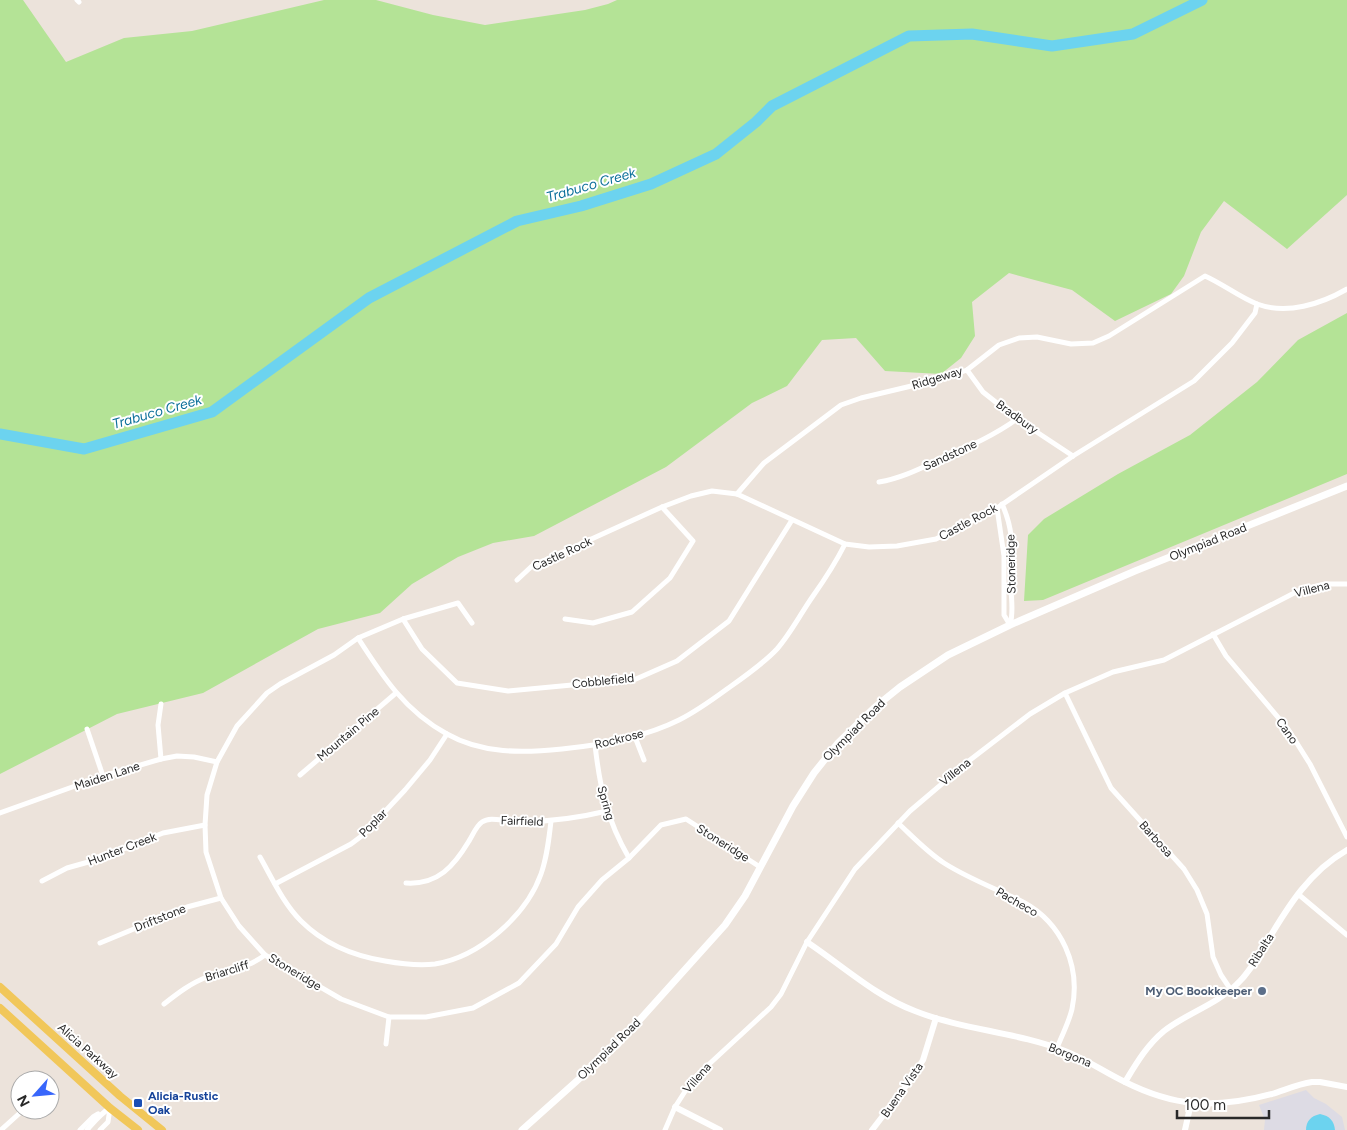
<svg xmlns="http://www.w3.org/2000/svg" width="1347" height="1130" font-family="Figtree,sans-serif">
	<style>
		.industrial { fill: #dddbe4 }
		.green { fill: #b4e396 }
		.water { fill: #6cd3ef }
		.lines { fill: none; stroke-linecap: round; stroke-linejoin: round }
		.river { stroke: #6cd3ef; stroke-width: 11 }
		.minor { stroke: #fff; stroke-width: 5 }
		.tertiary { stroke: #fff; stroke-width: 6 }
		.secondary { stroke: #fff; stroke-width: 7 }
		.primary { stroke: #f1c75a; stroke-width: 8 }
		.service-dot { fill: #5c6f8a; stroke: #fff; stroke-width: 2 }
		.transit-dot { fill: #1a4fb4; stroke: #fff; stroke-width: 2 }
		.labels { text-anchor: middle; dominant-baseline: central; stroke-width: 4; stroke-linejoin: round; paint-order: stroke }
		.street-label { font-size: 12px; fill: #292929; stroke: #fff }
		.service-label { font-size: 12px; font-weight: bold; fill: #4e5e75; stroke: #fff; text-anchor: end }
		.transit-label { font-size: 12px; font-weight: bold; fill: #164399; stroke: #fff; text-anchor: start }
		.water-label { font-size: 14px; font-style: italic; fill: #0c709a; stroke: #fff }
	</style>
	<rect width="100%" height="100%" fill="#ece3db"/>
	<polygon class="industrial" points="1306,1090 1314,1098 1326,1104 1342,1117 1345,1130 1264,1130 1265,1120 1259,1105"/>
	<g class="green">
		<polygon points="0,0 23,0 66,62 124,38 192,31 324,0 376,0 433,15 485,25 585,10 608,4 617,0 1347,0 1347,195 1287,249 1224,201 1201,232 1184,276 1171,294 1115,321 1072,290 1009,273 972,302 975,336 961,358 941,374 885,371 856,338 822,340 787,386 752,403 666,467 534,536 493,543 458,557 412,584 380,613 318,629 203,693 117,714 0,774"/>
		<polygon points="1347,313 1347,474 1043,600 1024,601 1028,535 1044,519 1118,474 1190,435 1257,382 1298,340"/>
	</g>
	<path class="water" d="M1320 1114C1330 1116 1334 1121 1335 1130H1306C1306 1121 1311 1116 1320 1114Z"/>
	<g class="lines">
		<polyline class="river" points="0,434 84,449 212,412 369,298 517,221 581,206 651,184 716,154 756,122 772,106 909,36 972,34 1052,46 1133,34 1202,0"/>
		<g class="minor">
			<polyline points="77,0 79,2"/>
			<polyline points="967,370 983,392 1017,419 1073,456"/>
			<path d="M879 482C903 478 923 467 945 457 970 446 995 435 1017 419"/>
			<path d="M737 494 764 463 841 405 861 398 945 378 967 370 999 345 1019 338 1037 337 1071 344 1093 343 1109 336 1205 276C1223 284 1239 297 1257 304 1287 315 1321 304 1347 289"/>
			<path d="M1002 504C1016 535 1011 554 1011 586 1011 599 1014 612 1010 625"/>
			<polyline points="997,508 1004,556 1004,615 1010,625"/>
			<polyline points="517,580 532,566 662,507 691,496 712,491 737,494 845,544 869,547 897,546 936,539 997,508 1073,456 1194,381 1232,343 1255,313 1257,304"/>
			<polyline points="403,619 422,649 457,683 508,691 636,679 677,661 729,621 792,520"/>
			<polyline points="565,619 593,623 632,612 670,578 693,541 662,507"/>
			<polyline points="472,623 458,603 403,619 358,638 334,655 280,684 267,693 237,726 217,762 207,795 205,825 206,852 221,898 239,926 265,955 341,999 389,1017 426,1017 473,1008 519,983 556,944 578,907 602,880 629,858 661,825 686,819 760,867"/>
			<polyline points="1213,634 1226,656 1288,729 1310,764 1347,837"/>
			<path d="M358 638C383 677 405 711 447 734 482 754 523 753 562 749 602 745 643 738 679 720 695 712 712 700 727 689 744 677 763 664 777 649 791 633 801 613 813 596 825 579 836 562 845 544"/>
			<polyline points="1065,693 1111,788 1184,869 1197,890 1207,914 1213,957 1221,975 1231,990"/>
			<polyline points="87,729 103,776"/>
			<polyline points="635,737 644,760"/>
			<path d="M595 745C600 789 607 820 629 858"/>
			<polyline points="161,759 158,725 161,704"/>
			<polyline points="300,775 396,693"/>
			<polyline points="0,813 103,776 161,759 177,756 194,757 217,762"/>
			<path d="M898 823C913 837 927 852 944 863 969 879 997 889 1023 902 1062 923 1081 966 1072 1009 1069 1022 1062 1035 1057 1048"/>
			<path d="M260 857C272 878 283 903 301 921 324 944 354 956 385 961 402 964 418 966 435 964 479 957 526 916 541 874 547 857 549 839 551 821"/>
			<polyline points="42,881 67,868 99,859 163,833 205,825"/>
			<path d="M406 883C438 885 454 866 469 841 473 835 476 826 482 822 489 817 499 820 508 821 542 823 574 819 607 811"/>
			<polyline points="275,884 351,844 363,835 405,790 430,760 447,734"/>
			<polyline points="1298,894 1347,935"/>
			<polyline points="100,943 187,907 221,898"/>
			<path d="M164 1004C178 993 191 983 207 977 229 968 245 970 265 955"/>
			<polyline points="386,1044 389,1017"/>
			<polyline points="1,1130 22,1111"/>
			<polyline points="80,1130 93,1117 98,1114"/>
			<path d="M87 1130C95 1121 100 1114 110 1108"/>
			<polyline points="100,1130 108,1122 110,1108"/>
			<polyline points="665,1130 675,1107 693,1079 771,1007 781,994 807,942 855,869 910,811 970,760 1030,714 1065,693 1113,672 1164,660 1300,590 1325,584 1347,584"/>
		</g>
		<g class="tertiary">
			<path d="M807 942C843 966 875 996 915 1011 963 1030 1017 1032 1065 1051 1086 1059 1104 1072 1125 1082 1145 1092 1171 1101 1194 1103 1221 1105 1246 1101 1272 1094 1285 1090 1298 1084 1312 1082H1320L1347 1087"/>
			<path d="M1125 1082C1136 1064 1147 1045 1164 1031 1187 1013 1216 1005 1237 984 1250 972 1258 956 1268 940 1289 905 1310 871 1347 850"/>
			<polyline points="675,1107 720,1130"/>
			<polyline points="872,1130 909,1082 923,1060 936,1018"/>
			<polyline points="1185,1130 1191,1103"/>
		</g>
		<polyline class="secondary" points="522,1130 618,1044 725,925 745,896 793,806 814,773 838,743 874,708 900,687 948,655 1010,625 1135,571 1347,486"/>
		<g class="primary">
			<polyline points="0,987 120,1096 162,1130"/>
			<polyline points="0,1008 110,1108 138,1130"/>
		</g>
	</g>
	<circle class="service-dot" cx="1262" cy="991" r="5"/>
	<rect class="transit-dot" x="133" y="1098" width="10" height="10" rx="2.5"/>
	<g class="labels">
		<g class="street-label">
			<text transform="translate(937 378) rotate(-17)">Ridgeway</text>
			<text transform="translate(1017 417) rotate(36)">Bradbury</text>
			<text transform="translate(950 455) rotate(-25)">Sandstone</text>
			<text transform="translate(968 522) rotate(-28)">Castle Rock</text>
			<text transform="translate(1208 542) rotate(-22)">Olympiad Road</text>
			<text transform="translate(562 554) rotate(-25)">Castle Rock</text>
			<text transform="translate(1011 564) rotate(-91)">Stoneridge</text>
			<text transform="translate(1312 589) rotate(-14)">Villena</text>
			<text transform="translate(603 681) rotate(-6)">Cobblefield</text>
			<text transform="translate(854 730) rotate(-45)">Olympiad Road</text>
			<text transform="translate(1287 731) rotate(54)">Cano</text>
			<text transform="translate(348 734) rotate(-40)">Mountain Pine</text>
			<text transform="translate(619 739) rotate(-14)">Rockrose</text>
			<text transform="translate(955 772) rotate(-39)">Villena</text>
			<text transform="translate(107 776) rotate(-18)">Maiden Lane</text>
			<text transform="translate(606 803) rotate(74)">Spring</text>
			<text transform="translate(522 821) rotate(2)">Fairfield</text>
			<text transform="translate(373 823) rotate(-45)">Poplar</text>
			<text transform="translate(1156 839) rotate(48)">Barbosa</text>
			<text transform="translate(723 843) rotate(32)">Stoneridge</text>
			<text transform="translate(122 849) rotate(-21)">Hunter Creek</text>
			<text transform="translate(1017 902) rotate(30)">Pacheco</text>
			<text transform="translate(160 918) rotate(-22)">Driftstone</text>
			<text transform="translate(1261 950) rotate(-58)">Ribalta</text>
			<text transform="translate(227 971) rotate(-17)">Briarcliff</text>
			<text transform="translate(295 972) rotate(31)">Stoneridge</text>
			<text transform="translate(609 1049) rotate(-44)">Olympiad Road</text>
			<text transform="translate(88 1051) rotate(42)">Alicia Parkway</text>
			<text transform="translate(1070 1055) rotate(22)">Borgona</text>
			<text transform="translate(697 1078) rotate(-49)">Villena</text>
			<text transform="translate(902 1090) rotate(-55)">Buena Vista</text>
		</g>
		<g class="service-label">
			<text x="1252" y="991">My OC Bookkeeper</text>
		</g>
		<g class="transit-label">
			<text x="148" y="1096">Alicia-Rustic<tspan x="148" dy="14">Oak</tspan></text>
		</g>
		<g class="water-label">
			<text transform="translate(591 185) rotate(-16)">Trabuco Creek</text>
			<text transform="translate(157 412) rotate(-16)">Trabuco Creek</text>
		</g>
	</g>
	<g transform="translate(35 1095) rotate(243)"><circle r="24" fill="#ffffff" stroke="#a9a9a9"/>
	<path d="M0-4L9 19L0 12L-9 19Z" fill="#3866fb"/>
	<text y="-8" font-size="14" font-weight="bold" text-anchor="middle" fill="#292929">N</text>
	</g>
	<path d="M1177 1110v8h92v-8" fill="none" stroke="#292929" stroke-width="2.5"/>
	<text x="1184" y="1110" font-size="15" fill="#292929" stroke="#ffffff" stroke-width="4" paint-order="stroke">100 m</text>
</svg>
